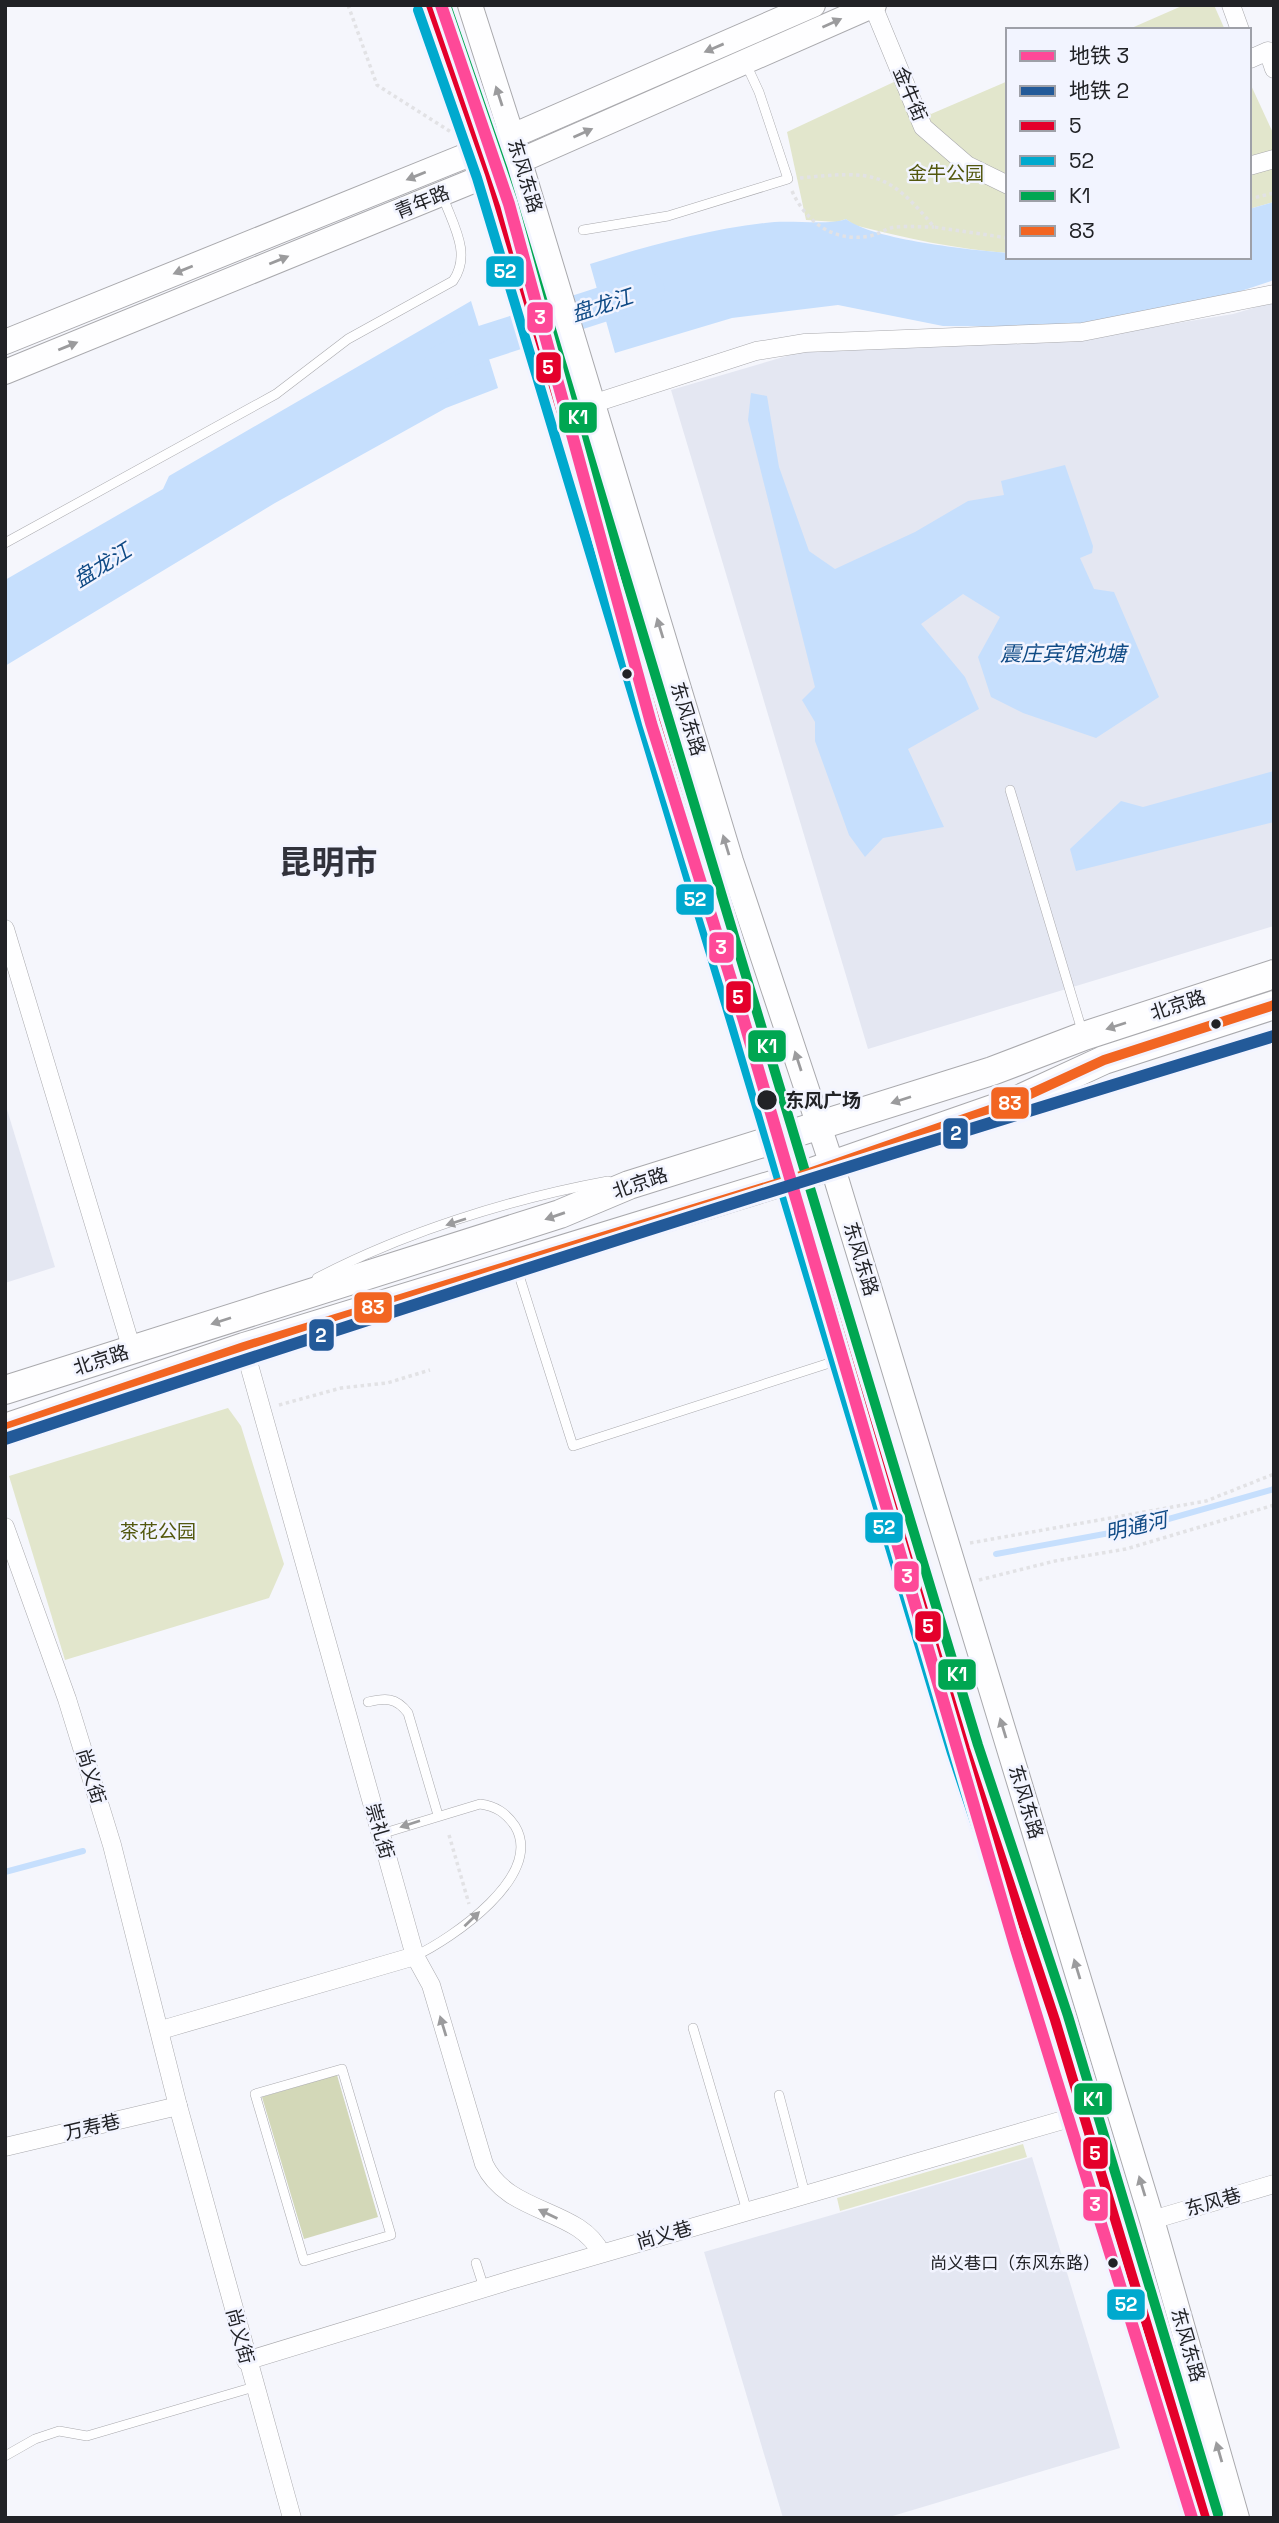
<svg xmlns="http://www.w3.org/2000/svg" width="1279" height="2523" font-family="'Space Grotesk','Noto Sans SC',sans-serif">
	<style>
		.built { fill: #e4e7f2 }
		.green { fill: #e2e6cc }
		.forest { fill: #d3d8b8 }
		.water { fill: #c6dffd }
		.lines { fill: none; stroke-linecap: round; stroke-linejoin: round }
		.stream { stroke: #c6dffd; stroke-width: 6 }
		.river { stroke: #c6dffd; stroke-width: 35 }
		.lane-casing { stroke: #a9a9ad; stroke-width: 10 }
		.street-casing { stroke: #a9a9ad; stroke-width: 19 }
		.secondary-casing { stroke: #a9a9ad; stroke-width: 26 }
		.primary-casing { stroke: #a9a9ad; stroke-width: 30 }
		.path { stroke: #e2e2e5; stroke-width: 3.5; stroke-dasharray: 3.5 3.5; stroke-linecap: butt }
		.lane { stroke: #fefeff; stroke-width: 9 }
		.street { stroke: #fefeff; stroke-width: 18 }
		.secondary { stroke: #fefeff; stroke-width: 24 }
		.primary { stroke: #fefeff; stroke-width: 28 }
		.bus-1-casing { stroke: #f2f4ff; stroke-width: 16 }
		.bus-2-casing { stroke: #f2f4ff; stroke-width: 16 }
		.bus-3-casing { stroke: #f2f4ff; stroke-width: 16 }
		.bus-4-casing { stroke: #f2f4ff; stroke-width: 16 }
		.bus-1 { stroke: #e4002b; stroke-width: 10 }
		.bus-2 { stroke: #00a9ce; stroke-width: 10 }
		.bus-3 { stroke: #00a651; stroke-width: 10 }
		.bus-4 { stroke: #f26522; stroke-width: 10 }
		.metro-1-casing { stroke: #f2f4ff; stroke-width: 18 }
		.metro-2-casing { stroke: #f2f4ff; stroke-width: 18 }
		.metro-1 { stroke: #fe4998; stroke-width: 12 }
		.metro-2 { stroke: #235a99; stroke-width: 12 }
		.oneway { fill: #9b9b9d }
		.bus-dot { fill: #212226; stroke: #f2f4ff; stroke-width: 2.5 }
		.labels { text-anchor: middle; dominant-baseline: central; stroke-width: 5; stroke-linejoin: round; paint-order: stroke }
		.bus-label { font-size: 17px; fill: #212226; stroke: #f2f4ff; text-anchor: end }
		.street-label { font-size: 19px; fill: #212226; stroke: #f2f4ff }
		.park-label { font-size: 19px; fill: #53580f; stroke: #f2f4ff }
		.stop-label { font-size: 19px; font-weight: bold; fill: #212226; stroke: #f2f4ff; text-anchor: start }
		.water-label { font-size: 21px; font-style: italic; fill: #104b86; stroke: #f2f4ff }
		.town-label { font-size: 33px; font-weight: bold; fill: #31323b; stroke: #f2f4ff }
		.line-badge { stroke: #f2f4ff; stroke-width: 2.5 }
		.badge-label { font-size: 19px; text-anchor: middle; font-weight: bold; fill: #fff }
	</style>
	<rect width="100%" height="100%" fill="#f5f6fc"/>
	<g class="built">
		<polygon points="1274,302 1274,926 868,1049 671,390 807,350 1110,334 1233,314"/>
		<polygon points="5,1103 55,1267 5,1283"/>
		<polygon points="1032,2157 1120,2448 886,2518 783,2518 704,2252"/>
	</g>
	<g class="green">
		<polygon points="1184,5 1214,5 1225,30 1127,30"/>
		<path d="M896 81 931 114 1008 81V253C955 249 905 238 854 225L846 219 837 222 806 220 787 132Z"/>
		<polygon points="1249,81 1274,135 1274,202 1249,209"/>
		<polygon points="228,1408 241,1426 284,1564 269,1598 65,1660 9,1476"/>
		<polygon points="1023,2144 1027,2157 840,2211 837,2198"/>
	</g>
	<polygon class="forest" points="337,2075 378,2217 304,2239 262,2097"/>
	<g class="water">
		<path d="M1274 202V280L1229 295 1079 327 943 326 838 305 732 318 615 353 590 264C647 246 706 230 765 223 788 219 827 226 846 219 873 240 972 250 1008 253V257H1249V209Z"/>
		<polygon points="471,301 498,388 446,408 275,503 5,666 5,580 163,489 169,476"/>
		<polygon points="751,393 767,396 779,467 809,551 835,569 915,532 968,501 1004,495 1001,481 1065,465 1093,546 1092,553 1080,558 1094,589 1114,592 1159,697 1096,738 1023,713 991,697 978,657 1000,617 963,594 921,624 965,677 979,709 908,749 944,827 883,838 865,857 849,835 815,741 815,722 802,700 815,687 748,420"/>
		<polygon points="1274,771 1274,822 1076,871 1070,849 1121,801 1143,807"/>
	</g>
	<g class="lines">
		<g class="stream">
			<polyline points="996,1554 1137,1528 1274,1489"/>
			<polyline points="5,1872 83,1851"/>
		</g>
		<polyline class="river" points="442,362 480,344 647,290"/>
		<g class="lane-casing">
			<g id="lane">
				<polyline points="583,230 668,216 788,179 759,92 746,64"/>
				<path d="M5 543 276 394 348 339 453 281C472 254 453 225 443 197"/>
				<polyline points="1010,790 1083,1034"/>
				<polyline points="517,1269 573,1446 845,1358"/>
				<path d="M317 1278C405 1232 510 1199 608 1181"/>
				<path d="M368 1702C385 1698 396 1697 408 1713L438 1815"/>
				<path d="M381 1834 480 1804C496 1806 506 1813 515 1826 545 1876 451 1939 415 1956"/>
				<polyline points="693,2028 747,2211"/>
				<polygon points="342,2069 391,2235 304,2261 255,2094"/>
				<polyline points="779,2095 805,2194"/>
				<polyline points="476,2263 484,2288"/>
				<polyline points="5,2456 35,2439 59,2431 87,2436 254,2387"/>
			</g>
		</g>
		<g class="street-casing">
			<g id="street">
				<polyline points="1231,5 1240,30"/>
				<polyline points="873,6 923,127 967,165 1008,185"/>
				<polyline points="1249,56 1250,59 1268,51 1274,69"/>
				<polyline points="1249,166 1274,159"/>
				<polyline points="592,404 756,351 805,343 1082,332 1274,294"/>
				<polyline points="5,929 132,1350"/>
				<path d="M244 1347 415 1956 431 1985 484 2164C508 2215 580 2208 601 2253"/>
				<polyline points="5,1527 67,1699 112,1845 178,2106 292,2518"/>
				<polyline points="161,2030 415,1956"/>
				<polyline points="5,2147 178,2106"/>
				<polyline points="1152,2220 1274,2184"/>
				<polyline points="246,2361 511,2280 1084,2114"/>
			</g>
		</g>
		<g class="secondary-casing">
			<g id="secondary">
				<polyline points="431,5 490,174 965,1749 1055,2020 1205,2518"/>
				<polyline points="470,5 512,136 731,861 832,1165 1152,2220 1237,2518"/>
				<polyline points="5,342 480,150 813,5"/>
				<polyline points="5,372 490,174 874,5"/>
			</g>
		</g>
		<g class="primary-casing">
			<g id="primary">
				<polyline points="5,1390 560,1214 629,1185 992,1071 1084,1036 1274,974"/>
				<polyline points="5,1428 244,1347 795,1178 1013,1102 1104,1060 1274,1005"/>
			</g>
		</g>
		<g class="path">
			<polyline points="348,5 377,85 451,132"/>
			<path d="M800 178C872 171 887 170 934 227L1008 238"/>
			<path d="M792 191C806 222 834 243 870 236 879 234 887 228 895 227 908 226 921 227 934 227"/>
			<polyline points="1249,199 1274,193"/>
			<polyline points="279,1405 341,1388 387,1383 430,1370"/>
			<polyline points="970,1543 1206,1501 1274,1474"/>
			<polyline points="979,1580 1055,1561 1126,1549 1274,1505"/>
			<polyline points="449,1835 469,1904"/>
		</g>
		<use href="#lane" class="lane"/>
		<use href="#street" class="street"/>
		<use href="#secondary" class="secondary"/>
		<use href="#primary" class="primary"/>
		<g class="bus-1-casing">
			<polyline id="bus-1" points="431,5 490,174 965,1749 1055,2020 1205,2518"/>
		</g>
		<g class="bus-2-casing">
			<polyline id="bus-2" points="418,10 477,178 952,1753 1042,2024 1190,2518"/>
		</g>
		<g class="bus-3-casing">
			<polyline id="bus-3" points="446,5 503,170 978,1745 1068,2016 1218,2514"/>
		</g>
		<g class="bus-4-casing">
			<polyline id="bus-4" points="5,1428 244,1347 795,1178 1013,1102 1104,1060 1274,1005"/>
		</g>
		<use href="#bus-1" class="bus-1"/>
		<use href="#bus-2" class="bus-2"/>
		<use href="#bus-3" class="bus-3"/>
		<use href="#bus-4" class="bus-4"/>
		<g class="metro-1-casing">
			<polyline id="metro-1" points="441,5 509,204 651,723 744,1021 1016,1949 1192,2518"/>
		</g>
		<g class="metro-2-casing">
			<path id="metro-2" d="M5 1439C426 1299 849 1165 1274 1036"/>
		</g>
		<use href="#metro-1" class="metro-1"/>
		<use href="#metro-2" class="metro-2"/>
	</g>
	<defs><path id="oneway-solid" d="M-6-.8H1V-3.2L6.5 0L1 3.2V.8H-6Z" transform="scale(1.75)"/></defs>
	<g class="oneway">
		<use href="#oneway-solid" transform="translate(832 23) rotate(-24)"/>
		<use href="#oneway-solid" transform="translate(714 48) rotate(157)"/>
		<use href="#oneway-solid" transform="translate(499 96) rotate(-108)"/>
		<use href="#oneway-solid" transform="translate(583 133) rotate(-24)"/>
		<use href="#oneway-solid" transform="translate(416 176) rotate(158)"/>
		<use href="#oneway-solid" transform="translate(279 260) rotate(-22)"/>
		<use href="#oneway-solid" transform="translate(183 270) rotate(158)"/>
		<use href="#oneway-solid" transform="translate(68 346) rotate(-22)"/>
		<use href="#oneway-solid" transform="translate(660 628) rotate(-107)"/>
		<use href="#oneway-solid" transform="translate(726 845) rotate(-107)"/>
		<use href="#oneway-solid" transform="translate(1116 1026) rotate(162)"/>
		<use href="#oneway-solid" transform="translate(798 1061) rotate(-108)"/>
		<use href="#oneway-solid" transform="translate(901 1100) rotate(162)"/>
		<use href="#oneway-solid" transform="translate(555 1216) rotate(161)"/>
		<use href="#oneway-solid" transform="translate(456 1222) rotate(162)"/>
		<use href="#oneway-solid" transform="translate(221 1321) rotate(162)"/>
		<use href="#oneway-solid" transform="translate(1003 1728) rotate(-107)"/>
		<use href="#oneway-solid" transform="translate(410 1824) rotate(162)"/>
		<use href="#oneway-solid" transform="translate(472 1919) rotate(-44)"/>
		<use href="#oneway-solid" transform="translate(1077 1969) rotate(-107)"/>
		<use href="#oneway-solid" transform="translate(443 2026) rotate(-107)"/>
		<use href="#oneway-solid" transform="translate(1142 2186) rotate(-107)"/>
		<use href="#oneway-solid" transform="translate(548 2214) rotate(-154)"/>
		<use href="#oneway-solid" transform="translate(1219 2452) rotate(-106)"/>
	</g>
	<g class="bus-dot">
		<circle cx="627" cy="674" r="6"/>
		<circle cx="1216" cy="1024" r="6"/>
		<circle cx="767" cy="1100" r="11"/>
		<circle cx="1113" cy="2263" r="6"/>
	</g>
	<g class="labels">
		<g class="bus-label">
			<text x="1100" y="2263">尚义巷口（东风东路）</text>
		</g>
		<g class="street-label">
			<text transform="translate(910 94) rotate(67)">金牛街</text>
			<text transform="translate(525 176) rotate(73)">东风东路</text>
			<text transform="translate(422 202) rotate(-22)">青年路</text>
			<text transform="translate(688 719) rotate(73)">东风东路</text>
			<text transform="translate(1178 1005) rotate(-18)">北京路</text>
			<text transform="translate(640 1183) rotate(-19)">北京路</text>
			<text transform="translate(861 1259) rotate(73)">东风东路</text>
			<text transform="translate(101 1360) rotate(-18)">北京路</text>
			<text transform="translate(91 1776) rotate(73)">尚义街</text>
			<text transform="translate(1026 1802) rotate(73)">东风东路</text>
			<text transform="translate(380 1831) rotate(74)">崇礼街</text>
			<text transform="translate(92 2127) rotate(-13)">万寿巷</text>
			<text transform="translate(1213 2202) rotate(-16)">东风巷</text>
			<text transform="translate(664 2235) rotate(-16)">尚义巷</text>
			<text transform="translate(240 2336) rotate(75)">尚义街</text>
			<text transform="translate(1188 2345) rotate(74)">东风东路</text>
		</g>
		<g class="park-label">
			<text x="946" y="173">金牛公园</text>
			<text x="158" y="1531">茶花公园</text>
		</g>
		<g class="stop-label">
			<text x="785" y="1100">东风广场</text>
		</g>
		<g class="water-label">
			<text transform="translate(602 305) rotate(-18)">盘龙江</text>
			<text transform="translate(102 565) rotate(-32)">盘龙江</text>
			<text x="1063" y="653">震庄宾馆池塘</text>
			<text transform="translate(1136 1526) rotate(-13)">明通河</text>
		</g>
		<g class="town-label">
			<text x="328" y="863">昆明市</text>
		</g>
	</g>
	<g class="line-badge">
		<rect x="485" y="255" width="40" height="33" rx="7" fill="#00a9ce"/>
		<rect x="526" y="301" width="28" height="33" rx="7" fill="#fe4998"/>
		<rect x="535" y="351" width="27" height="33" rx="7" fill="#e4002b"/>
		<rect x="558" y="401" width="40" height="33" rx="7" fill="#00a651"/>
		<rect x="675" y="883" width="40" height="33" rx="7" fill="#00a9ce"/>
		<rect x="708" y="931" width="27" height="33" rx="7" fill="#fe4998"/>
		<rect x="725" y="980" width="27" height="34" rx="7" fill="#e4002b"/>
		<rect x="747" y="1029" width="40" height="34" rx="7" fill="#00a651"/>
		<rect x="990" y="1086" width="40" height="34" rx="7" fill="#f26522"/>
		<rect x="942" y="1117" width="27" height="33" rx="7" fill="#235a99"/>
		<rect x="353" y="1291" width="40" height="33" rx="7" fill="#f26522"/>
		<rect x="308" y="1318" width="27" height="34" rx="7" fill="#235a99"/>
		<rect x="864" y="1511" width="40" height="33" rx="7" fill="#00a9ce"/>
		<rect x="893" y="1560" width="27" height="33" rx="7" fill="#fe4998"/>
		<rect x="914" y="1610" width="28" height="33" rx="7" fill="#e4002b"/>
		<rect x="937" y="1658" width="40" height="33" rx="7" fill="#00a651"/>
		<rect x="1073" y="2082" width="40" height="34" rx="7" fill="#00a651"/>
		<rect x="1082" y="2136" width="27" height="34" rx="7" fill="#e4002b"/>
		<rect x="1082" y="2188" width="27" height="34" rx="7" fill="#fe4998"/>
		<rect x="1106" y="2288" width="40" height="33" rx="7" fill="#00a9ce"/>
	</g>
	<g class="badge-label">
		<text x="505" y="278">52</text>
		<text x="540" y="324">3</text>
		<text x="548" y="374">5</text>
		<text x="578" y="424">K1</text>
		<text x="695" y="906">52</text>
		<text x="721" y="954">3</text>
		<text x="738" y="1004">5</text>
		<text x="767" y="1053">K1</text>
		<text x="1010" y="1110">83</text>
		<text x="956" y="1140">2</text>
		<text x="373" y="1314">83</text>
		<text x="321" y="1342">2</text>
		<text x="884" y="1534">52</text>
		<text x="907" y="1583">3</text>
		<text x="928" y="1633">5</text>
		<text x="957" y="1681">K1</text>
		<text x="1093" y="2106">K1</text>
		<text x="1095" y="2160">5</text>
		<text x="1095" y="2211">3</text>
		<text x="1126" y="2311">52</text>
	</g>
	<rect width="1279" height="2523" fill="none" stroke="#212226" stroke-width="14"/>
	<rect x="1006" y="28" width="245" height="231" fill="#f2f4ff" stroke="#9ea0a8" stroke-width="2"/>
	<rect x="1020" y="51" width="35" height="10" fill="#fe4998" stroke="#9ea0a8" stroke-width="2"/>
	<text x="1069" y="63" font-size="21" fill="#212226">地铁 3</text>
	<rect x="1020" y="86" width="35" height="10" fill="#235a99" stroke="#9ea0a8" stroke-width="2"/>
	<text x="1069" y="98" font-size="21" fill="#212226">地铁 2</text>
	<rect x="1020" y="121" width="35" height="10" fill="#e4002b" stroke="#9ea0a8" stroke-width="2"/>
	<text x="1069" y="133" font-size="21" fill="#212226">5</text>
	<rect x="1020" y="156" width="35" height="10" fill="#00a9ce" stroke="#9ea0a8" stroke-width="2"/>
	<text x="1069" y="168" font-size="21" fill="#212226">52</text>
	<rect x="1020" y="191" width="35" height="10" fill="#00a651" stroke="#9ea0a8" stroke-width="2"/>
	<text x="1069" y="203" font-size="21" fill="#212226">K1</text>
	<rect x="1020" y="226" width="35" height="10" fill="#f26522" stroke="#9ea0a8" stroke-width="2"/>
	<text x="1069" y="238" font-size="21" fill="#212226">83</text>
</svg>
